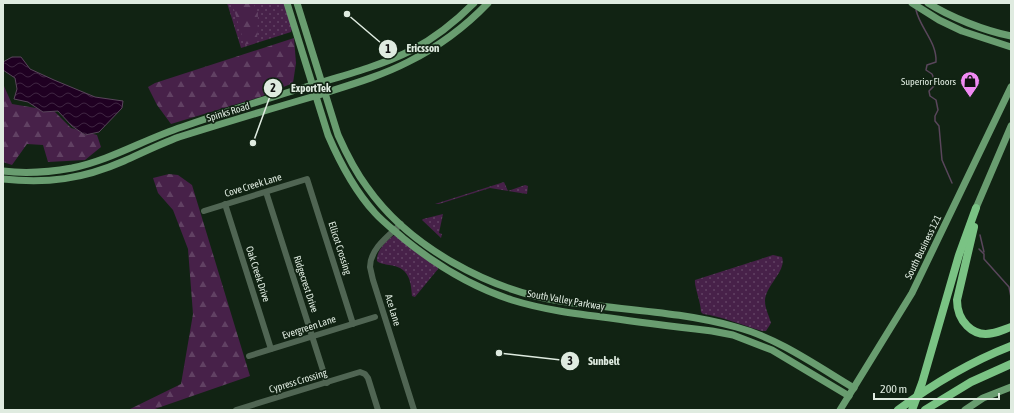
<svg xmlns="http://www.w3.org/2000/svg" width="1014" height="413" font-family="'Asap Condensed',sans-serif">
	<style>
		.grass { fill: url(#grass-dots) }
		.forest { fill: url(#forest-firs) }
		.water { fill: url(#water-waves); stroke: #59465b }
		.lines { fill: none; stroke-linecap: round; stroke-linejoin: round }
		.stream { stroke: #59465b; stroke-width: 1.5 }
		.minor { stroke: #506553; stroke-width: 6 }
		.major { stroke: #699d70; stroke-width: 7 }
		.highway { stroke: #7ac384; stroke-width: 8 }
		.labels { text-anchor: middle; dominant-baseline: central; stroke-width: 3.5; stroke-linejoin: round; paint-order: stroke }
		.poi-label { font-size: 10px; fill: #dfebe0; stroke: #112313; text-anchor: end }
		.street-label { font-size: 10px; fill: #dfebe0; stroke: #112313 }
		.leader { fill: none; stroke: #dfebe0; stroke-width: 1.5 }
		.callout-dot { fill: #dfebe0; stroke: #112313; stroke-width: 1.5 }
		.mark-label { font-size: 12px; text-anchor: middle; font-weight: bold; fill: #111 }
		.callout-label { font-size: 11px; text-anchor: middle; font-weight: bold; fill: #dfebe0; stroke: #112313; stroke-width: 3.5; stroke-linejoin: round; paint-order: stroke }
	</style>
	<defs>
		<pattern id="grass-dots" width="8" height="8" patternUnits="userSpaceOnUse"><rect width="8" height="8" fill="#472149"/><path d="M2 2h.1M6 6h.1" fill="none" stroke="#614163" stroke-width="1.8" stroke-linecap="round"/></pattern>
		<pattern id="forest-firs" width="22" height="20" patternUnits="userSpaceOnUse"><rect width="22" height="20" fill="#472149"/><path d="M5 1l3.5 6h-7zM16 11l3.5 6h-7z" fill="#614163"/></pattern>
		<pattern id="water-waves" width="16" height="10" patternUnits="userSpaceOnUse"><rect width="16" height="10" fill="#1f0022"/><path d="M0 5q4-4 8 0t8 0" fill="none" stroke="#3f2542"/></pattern>
	</defs>
	<rect width="100%" height="100%" fill="#112313"/>
	<g class="grass">
		<polygon points="227,3 285,3 292,29 291,32 241,48"/>
		<polygon points="504,182 508,191 525,185 528,186 527,194 490,188 439,204 435,204"/>
		<polygon points="443,214 439,233 442,234 441,238 422,220 423,219"/>
		<path d="M395 235 438 267V269L415 297 412 296C411 279 408 267 389 265 385 264 380 264 377 261 376 251 387 239 395 235Z"/>
		<path d="M773 255 782 257C787 271 765 286 765 301 765 308 769 316 771 323L766 331H762C742 325 723 317 703 314L701 312C701 303 694 286 695 280Z"/>
	</g>
	<g class="forest">
		<polygon points="232,3 253,3 258,13 257,41 245,45"/>
		<polygon points="294,38 296,63 293,83 260,97 171,124 157,105 148,87 155,83"/>
		<polygon points="3,84 12,104 54,111 71,128 97,135 101,147 85,160 48,162 43,145 27,144 12,165 3,162"/>
		<polygon points="169,174 178,175 192,185 250,376 152,410 128,410 181,384 193,314 188,249 173,210 158,193 153,178"/>
	</g>
	<polygon class="water" points="12,57 21,57 30,69 54,80 95,97 123,101 122,108 99,132 85,135 72,126 58,111 43,112 28,102 14,99 17,89 15,78 3,70 3,62"/>
	<g class="lines">
		<g class="stream">
			<path d="M916 10C920 28 937 42 936 62L927 65 926 70 932 74 936 84 929 91 930 96 936 100 938 110 935 116V121L939 126 942 160 952 183"/>
			<polyline points="980,235 984,252"/>
			<polyline points="979,249 984,254 984,259 1009,287 1011,297"/>
		</g>
		<g class="minor">
			<polyline points="266,192 327,383"/>
			<polyline points="225,204 271,349"/>
			<polyline points="204,211 307,179 353,324"/>
			<path d="M401 224C388 236 370 249 370 267 371 271 372 276 373 280L414 410"/>
			<polyline points="249,356 375,317"/>
			<polyline points="236,410 360,372 365,374 368,378 378,410"/>
		</g>
		<g class="major">
			<path d="M287 3 328 135C340 163 354 190 375 213 384 223 394 230 404 239 436 265 472 287 512 300 544 310 577 314 610 318 644 323 678 327 712 331L733 335 772 350 849 396"/>
			<path d="M297 3 338 135C346 153 355 171 367 187 409 247 489 290 560 301 619 310 679 311 736 327 778 338 817 366 854 388"/>
			<polyline points="912,3 939,20 962,31 1011,47"/>
			<path d="M928 3C950 17 985 31 1011 36"/>
			<path d="M3 171C26 174 50 172 72 168 111 160 145 139 182 127 225 112 269 98 312 85 346 75 380 66 412 50 435 38 456 21 474 3"/>
			<path d="M3 179C47 184 83 179 124 161 142 153 160 144 179 137 224 123 270 109 315 96 346 86 379 77 408 62 438 47 465 27 488 3"/>
			<polyline points="976,208 1011,126"/>
			<polyline points="840,410 912,293 1011,87"/>
			<polyline points="965,410 983,398 1011,387"/>
		</g>
		<g class="highway">
			<path d="M974 227 957 300C957 320 972 338 993 333 999 332 1005 329 1011 327"/>
			<path d="M898 410C933 384 970 362 1011 346"/>
			<polyline points="912,410 922,383 959,255 976,208"/>
			<polyline points="925,410 971,382 1011,364"/>
		</g>
	</g>
	<defs>
		<g id="shop-pin" transform="scale(1)"><path d="M0 17L-7.5 6A9.5 9.5 0 1 1 7.5 6Z" fill="#f18af4" stroke="#112313"/><path d="M-5-2.5h2.3a2.7 3.5 0 0 1 5.4 0H5L5.5 6h-11ZM-1.5-2.5h3a1.5 2.3 0 0 0-3 0Z" fill="#111"/></g>
	</defs>
	<g fill-rule="evenodd">
		<use href="#shop-pin" x="970" y="81"/>
	</g>
	<g class="labels">
		<g class="poi-label">
			<text x="956" y="81">Superior Floors</text>
		</g>
		<g class="street-label">
			<text transform="translate(228 112) rotate(-17)">Spinks Road</text>
			<text transform="translate(253 185) rotate(-17)">Cove Creek Lane</text>
			<text transform="translate(923 247) rotate(-64)">South Business 121</text>
			<text transform="translate(340 248) rotate(72)">Ellicot Crossing</text>
			<text transform="translate(258 274) rotate(72)">Oak Creek Drive</text>
			<text transform="translate(306 284) rotate(72)">Ridgecrest Drive</text>
			<text transform="translate(566 300) rotate(10)">South Valley Parkway</text>
			<text transform="translate(393 310) rotate(73)">Ace Lane</text>
			<text transform="translate(309 327) rotate(-18)">Evergreen Lane</text>
			<text transform="translate(298 381) rotate(-17)">Cypress Crossing</text>
		</g>
	</g>
	<path class="leader" d="M347 14L388 49M253 143L273 88M499 353L570 361"/>
	<g class="callout-dot">
		<circle cx="347" cy="14" r="4"/>
		<circle cx="253" cy="143" r="4"/>
		<circle cx="499" cy="353" r="4"/>
		<circle cx="388" cy="49" r="10"/>
		<circle cx="273" cy="88" r="10"/>
		<circle cx="570" cy="361" r="10"/>
	</g>
	<g class="mark-label">
		<text x="388" y="53">1</text>
		<text x="273" y="92">2</text>
		<text x="570" y="365">3</text>
	</g>
	<g class="callout-label">
		<text x="423" y="52">Ericsson</text>
		<text x="311" y="92">ExportTek</text>
		<text x="604" y="365">Sunbelt</text>
	</g>
	<rect width="1014" height="413" fill="none" stroke="#dfebe0" stroke-width="8"/>
	<path d="M874 393v6h125v-6" fill="none" stroke="#dfebe0" stroke-width="2"/>
	<text x="880" y="393" font-size="12" fill="#dfebe0" stroke="#112313" stroke-width="3" paint-order="stroke">200 m</text>
</svg>
